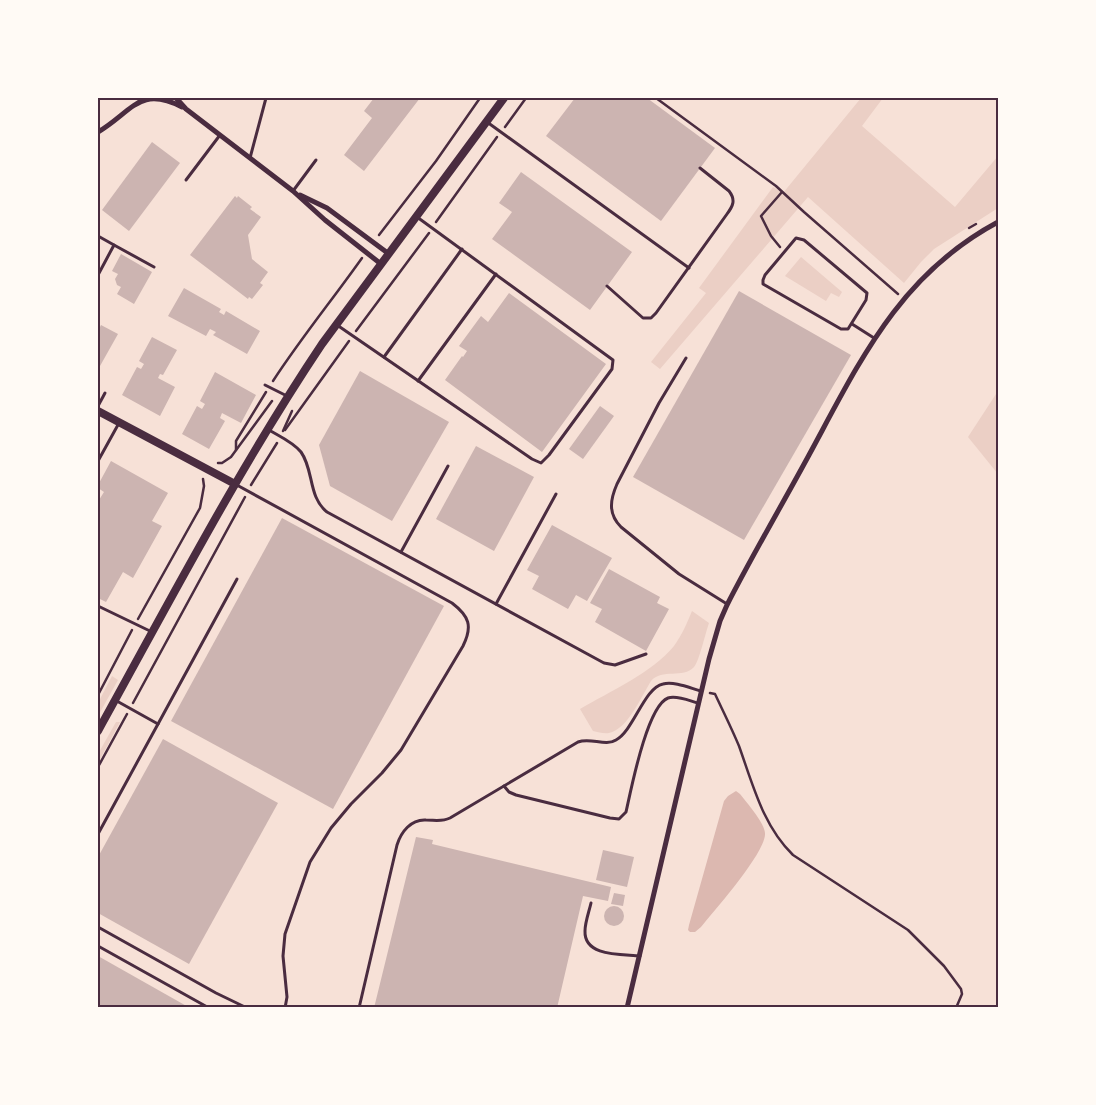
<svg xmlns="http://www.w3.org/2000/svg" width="1096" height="1105" font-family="Figtree,sans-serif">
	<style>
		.green { fill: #ebcfc5 }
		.water { fill: #dcb8b0 }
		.building { fill: #ccb4b1 }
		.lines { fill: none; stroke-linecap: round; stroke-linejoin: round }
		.path { stroke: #4a2c40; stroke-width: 2.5 }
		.service { stroke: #4a2c40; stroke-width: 3 }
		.minor { stroke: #4a2c40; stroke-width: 5 }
		.tertiary { stroke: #4a2c40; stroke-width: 8 }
		.neatline { fill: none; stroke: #4a2c40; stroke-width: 2 }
	</style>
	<rect width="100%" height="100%" fill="#f7e1d7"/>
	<g class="green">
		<polygon points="861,98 883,98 862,126 955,207 998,156 998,208 934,249 921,262 904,283 808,197 660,369 651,362 706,293 699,288 773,187 783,193"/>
		<polygon points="801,257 842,292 839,297 831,293 826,301 785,276"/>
		<polygon points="998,391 998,474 968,437"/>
		<path d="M692 611 709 623C706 631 699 662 694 667 683 679 662 668 651 681 641 697 628 729 609 733 604 734 598 732 593 731L580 709C609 692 653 672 674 646 682 635 687 623 692 611Z"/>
		<polygon points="112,676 118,680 98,716 98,703"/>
		<polygon points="116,722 120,722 98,763 98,754"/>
	</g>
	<path class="water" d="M736 791 740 794C747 803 764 822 765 833 767 851 714 911 701 927L695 932H690L688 930 689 925 724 801 728 796Z"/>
	<g class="building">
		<polygon points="374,98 420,98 364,171 344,155 372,118 364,111"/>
		<polygon points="575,98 647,98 715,148 661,221 546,136"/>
		<polygon points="152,142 180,163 129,231 102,210"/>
		<polygon points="521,172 632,252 590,310 492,239 512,212 499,203"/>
		<polygon points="235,196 237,198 238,196 252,207 250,209 261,217 248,235 252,259 268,272 260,283 263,285 252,299 249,297 248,299 190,255"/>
		<polygon points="121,254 152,272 134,304 117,294 121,287 117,285 115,279 118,274 112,271"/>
		<polygon points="184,288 221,309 219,312 224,315 226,311 260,331 247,354 213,335 216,332 210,329 206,336 168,316"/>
		<polygon points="739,291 851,355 744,540 633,477"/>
		<polygon points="509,293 606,364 542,452 445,380 462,356 463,357 467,351 459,346 481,316 488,322"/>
		<polygon points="101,325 118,334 100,366 98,365 98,331"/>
		<polygon points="152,337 177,350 163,375 160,374 158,378 175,387 160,416 122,395 137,367 141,369 144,364 139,361"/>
		<polygon points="360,371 449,422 392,521 330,486 319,445"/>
		<polygon points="215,372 256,395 241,423 222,413 220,418 225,421 209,449 182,434 197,406 202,409 205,404 200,401"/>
		<polygon points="600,406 614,416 583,459 569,449"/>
		<polygon points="476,446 534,477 494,551 436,519"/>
		<polygon points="111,461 168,493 152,521 162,526 133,578 123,572 106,602 98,598 98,499 99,500 104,492 98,488 98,485"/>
		<polygon points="282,518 444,606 333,809 171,721"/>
		<polygon points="552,525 612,558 587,601 576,595 568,609 532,589 539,576 527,570"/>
		<polygon points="609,569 660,597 657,603 669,609 646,651 595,622 602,609 590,603"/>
		<polygon points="163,739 278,803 189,964 98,913 98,857"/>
		<polygon points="416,837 433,840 432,844 611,887 608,901 583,896 557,1008 374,1008"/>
		<polygon points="603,850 634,857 627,887 596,880"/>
		<polygon points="614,893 625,895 623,906 611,904"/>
		<circle cx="614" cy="916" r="10"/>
		<polygon points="98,956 190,1008 98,1008"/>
	</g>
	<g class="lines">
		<g class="path">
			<polyline points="656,98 776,186 804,212 898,294"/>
			<polyline points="505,127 526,98"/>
			<polyline points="436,222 497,137"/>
			<polyline points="969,228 976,224"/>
			<polyline points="379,235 436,161 480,98"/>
			<polyline points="780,247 771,236 761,216 782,192"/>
			<polyline points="356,331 429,233"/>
			<path d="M273 381C301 338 333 299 362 258"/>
			<polyline points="285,430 349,341"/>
			<polyline points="283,431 292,411"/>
			<polyline points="236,450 236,441 266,392"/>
			<polyline points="218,463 222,463 231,457 272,401"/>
			<polyline points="251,485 277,443"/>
			<polyline points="138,619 200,508 204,486 203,479"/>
			<path d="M710 693 715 694C723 711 732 729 739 746 753 785 763 826 793 855L908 930 944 966 961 989 962 994 956 1008"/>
			<polyline points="98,695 132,630"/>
			<polyline points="133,703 245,497"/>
			<polyline points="98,767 127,714"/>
		</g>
		<g class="service">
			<polyline points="487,122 689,268"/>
			<polyline points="250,158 266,98"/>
			<polyline points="186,180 220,135"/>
			<polyline points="293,191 316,160"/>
			<polyline points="98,236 114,245"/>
			<polygon points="796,238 804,240 867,293 866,300 848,329 841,329 763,284 763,280 765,275"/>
			<polyline points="98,275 114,245 154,267"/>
			<path d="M607 286 643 318H651L656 313 727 214C733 206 736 200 729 191L700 168"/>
			<polyline points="852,324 874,338"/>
			<polyline points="337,325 532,459 541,463 549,455 612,369 613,360 417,217"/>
			<polyline points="384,357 462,249"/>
			<path d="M686 358 659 403 617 484C610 500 608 514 621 527L679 574 727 604"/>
			<polyline points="418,381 496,274"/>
			<polyline points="265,385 287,396"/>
			<polyline points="98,406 105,393"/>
			<path d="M269 430C279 436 293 442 301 452 314 470 308 497 327 512L604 663 615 665 646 654"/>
			<polyline points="98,461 119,423"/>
			<path d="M235 484 452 603C469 616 473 626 463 646L401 750 382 773 351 804 331 828 310 862 285 934 283 956 287 997 285 1008"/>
			<polyline points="401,552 448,466"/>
			<polyline points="496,604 556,494"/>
			<polyline points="98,606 152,632"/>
			<polyline points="158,724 237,579"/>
			<path d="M504 786 509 792 516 795 610 818 619 819 626 812C631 790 647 706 668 698 677 695 690 701 698 703"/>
			<polyline points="98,834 158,724 115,700"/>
			<path d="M591 903C589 912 585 922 585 931 584 957 622 954 640 956"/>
			<polyline points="98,927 216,993 247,1008"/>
			<polyline points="98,946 209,1008"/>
			<path d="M359 1008 397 845C401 832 411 819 426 820 435 820 442 822 450 818L578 742C591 737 605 747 616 740 634 730 644 688 663 684 674 681 690 688 701 691"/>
		</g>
		<g class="minor">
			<polyline points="176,98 186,109 293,191 325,220 381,264"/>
			<path d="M98 132C132 112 139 85 182 107"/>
			<polyline points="300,195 327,208 389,254"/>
			<path d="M627 1008 709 659 720 621 727 605C753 554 782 505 809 455 860 361 899 275 998 222"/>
		</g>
		<g class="tertiary">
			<polyline points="98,411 235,484"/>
			<path d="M98 731C170 601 239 468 322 344L504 98"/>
		</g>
	</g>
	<rect width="1096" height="1105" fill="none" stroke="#fffaf5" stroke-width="198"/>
	<rect x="99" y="99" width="898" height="907" class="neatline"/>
</svg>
